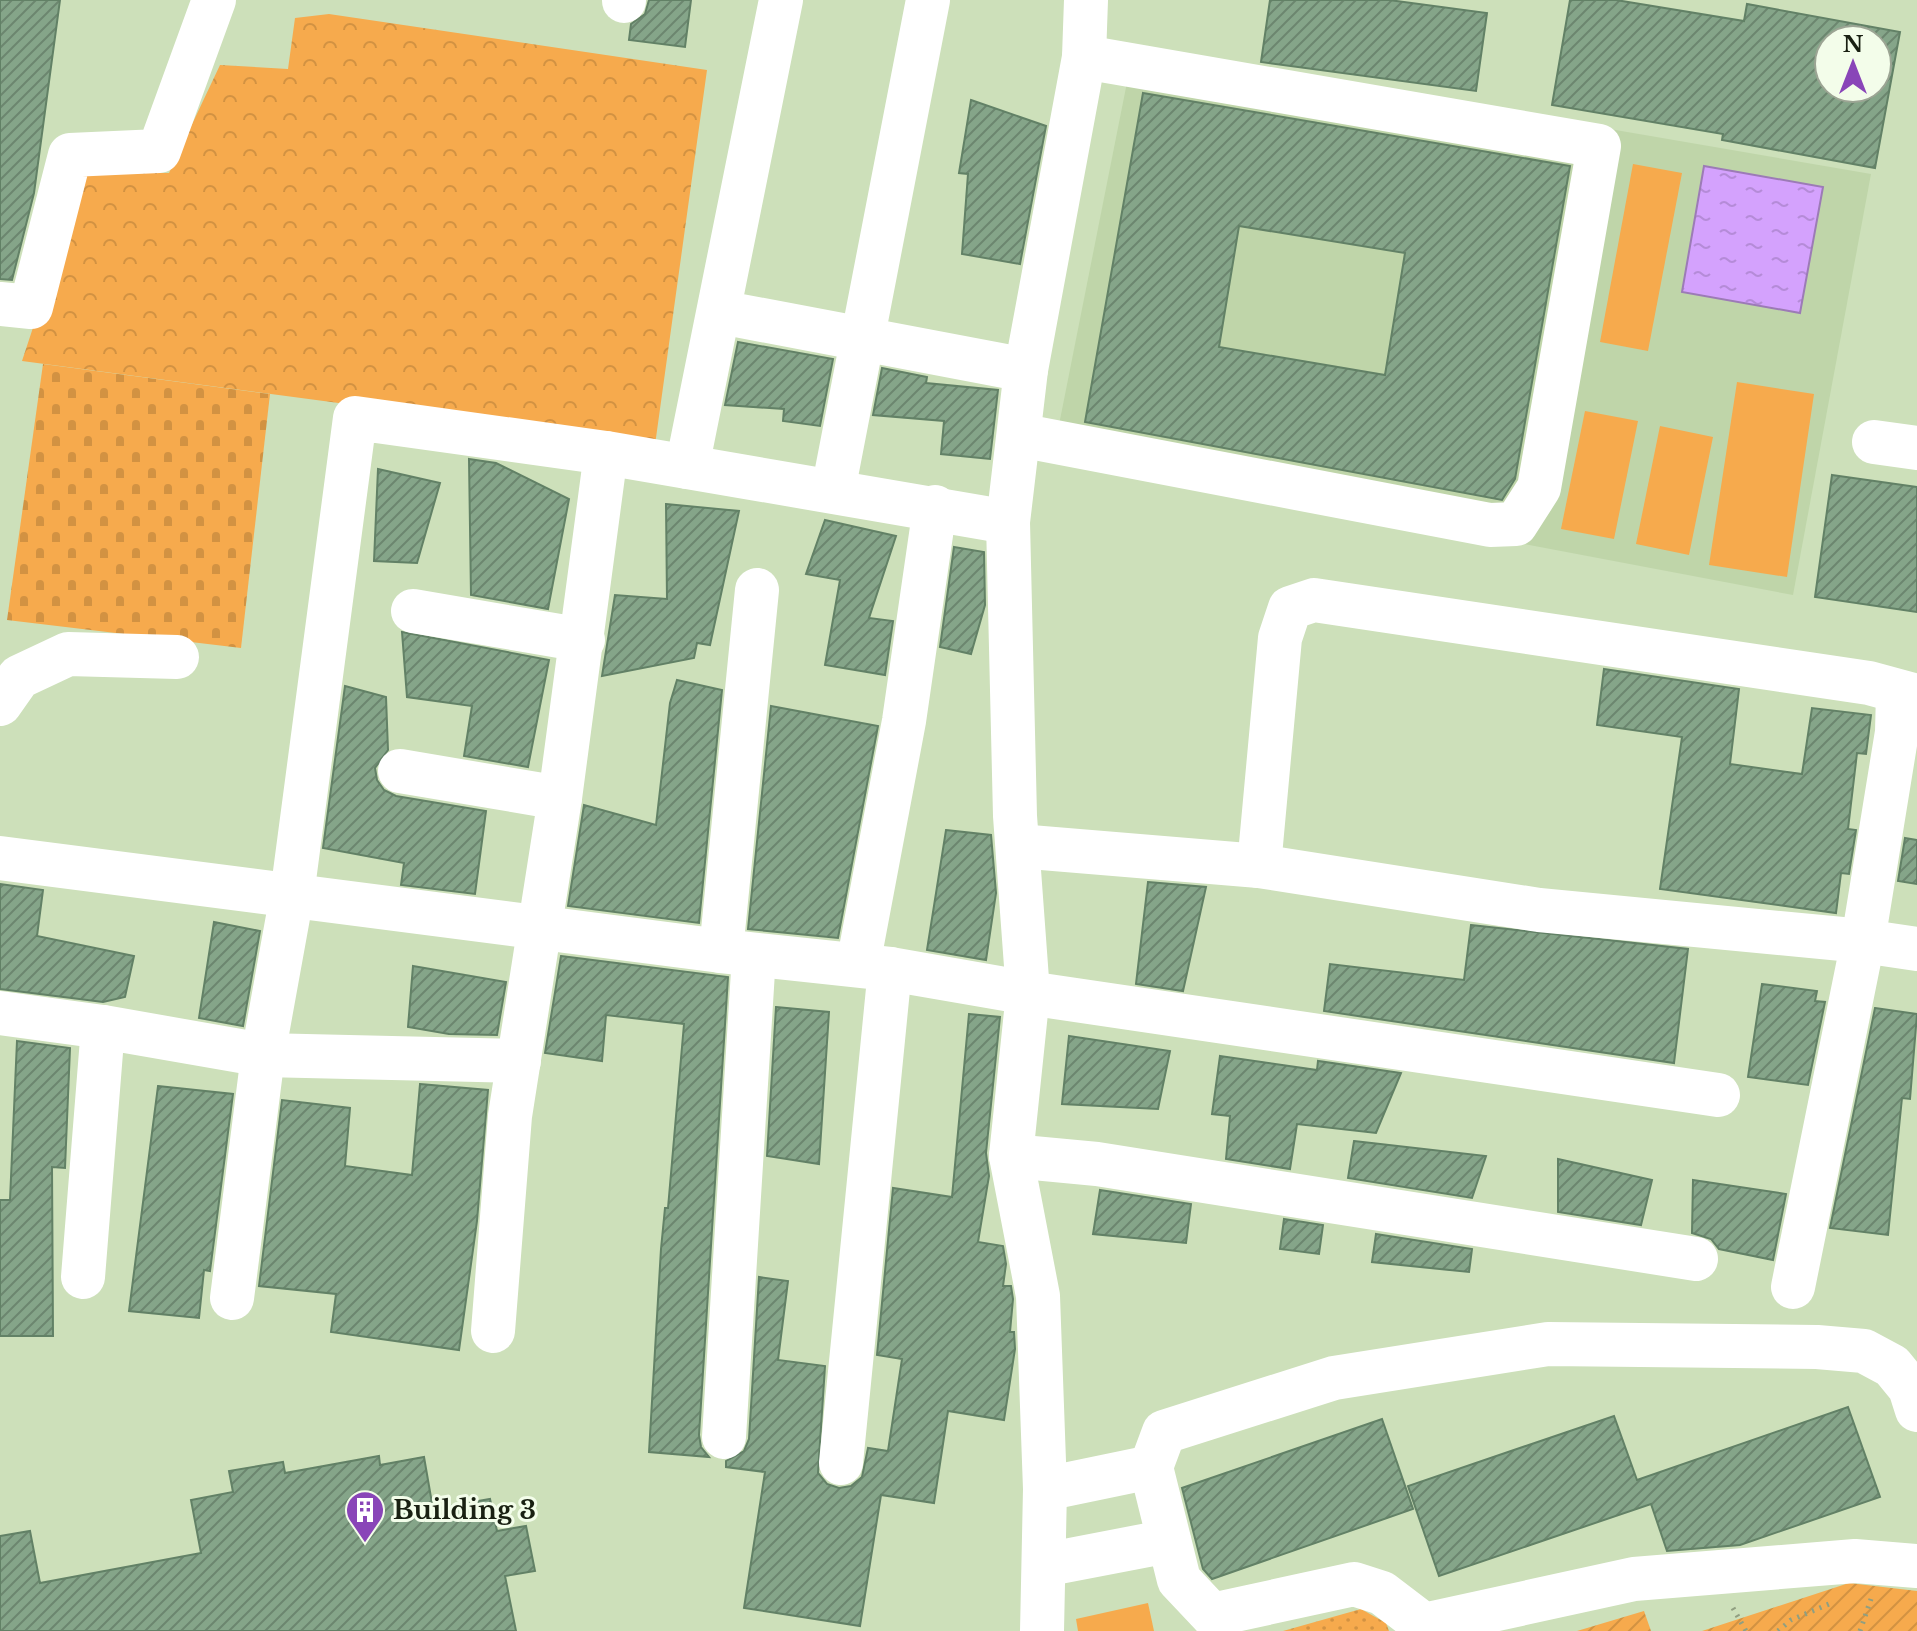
<svg xmlns="http://www.w3.org/2000/svg" width="1917" height="1631" font-family="'Libre Baskerville',serif">
	<style>
		.built { fill: #bfd5a9 }
		.grass { fill: url(#grass-dots) }
		.forest { fill: url(#forest-crowns) }
		.cemetery { fill: url(#cemetery-stones) }
		.garden { fill: url(#garden-furrows) }
		.pitch { fill: #f6aa4d }
		.water { fill: url(#water-ripples); stroke: #9c7bb6; stroke-width: 2 }
		.building { fill: url(#building-hatch); stroke: #628166; stroke-width: 2; fill-rule: evenodd }
		.lines { fill: none; stroke-linecap: round; stroke-linejoin: round }
		.path { stroke: #909f81; stroke-width: 5; stroke-dasharray: 2 6; stroke-linecap: butt }
		.minor { stroke: #fff; stroke-width: 44 }
		.labels { text-anchor: middle; dominant-baseline: central; stroke-width: 6; stroke-linejoin: round; paint-order: stroke }
		.poi-label { font-size: 26px; font-weight: bold; fill: #192012; stroke: #f3fdea; text-anchor: start }
	</style>
	<defs>
		<pattern id="grass-dots" width="8" height="8" patternUnits="userSpaceOnUse" patternTransform="scale(2)"><rect width="8" height="8" fill="#f6aa4d"/><path d="M2 2h.1M6 6h.1" fill="none" stroke="#d29242" stroke-width="1.8" stroke-linecap="round"/></pattern>
		<pattern id="forest-crowns" width="20" height="18" patternUnits="userSpaceOnUse" patternTransform="scale(2)"><rect width="20" height="18" fill="#f6aa4d"/><path d="M2 6a3 3 0 1 1 6 0M12 15a3 3 0 1 1 6 0" fill="none" stroke="#d29242"/></pattern>
		<pattern id="cemetery-stones" width="16" height="16" patternUnits="userSpaceOnUse" patternTransform="scale(2)"><rect width="16" height="16" fill="#f6aa4d"/><path d="M2 7V4a2 2 0 0 1 4 0v3zM10 15v-3a2 2 0 0 1 4 0v3z" fill="#d29242"/></pattern>
		<pattern id="garden-furrows" width="10" height="10" patternUnits="userSpaceOnUse" patternTransform="scale(2)"><rect width="10" height="10" fill="#f6aa4d"/><path d="M-1 1l2-2M0 10L10 0M9 11l2-2" fill="none" stroke="#d29242"/></pattern>
		<pattern id="water-ripples" width="26" height="14" patternUnits="userSpaceOnUse" patternTransform="scale(2)"><rect width="26" height="14" fill="#d4a2fd"/><path d="M2 4q2-2 4 0t4 0M15 11q2-2 4 0t4 0" fill="none" stroke="#b58bd8"/></pattern>
		<pattern id="building-hatch" width="6" height="6" patternUnits="userSpaceOnUse" patternTransform="scale(2)"><rect width="6" height="6" fill="#85a589"/><path d="M-1 1l2-2M0 6l6-6M5 7l2-2" fill="none" stroke="#6c866f"/></pattern>
	</defs>
	<rect width="100%" height="100%" fill="#cde0ba"/>
	<polygon class="built" points="1134,47 1871,174 1793,595 1053,455"/>
	<polygon class="grass" points="1361,1609 1386,1623 1389,1631 1283,1631"/>
	<polygon class="forest" points="329,14 707,70 655,445 22,361 84,173 169,173 220,65 288,69 295,18"/>
	<polygon class="cemetery" points="43,364 270,394 241,648 7,620"/>
	<g class="garden">
		<polygon points="1849,1583 1917,1591 1917,1631 1702,1631"/>
		<polygon points="1644,1611 1651,1631 1577,1631"/>
	</g>
	<g class="pitch">
		<polygon points="1633,164 1682,173 1648,351 1600,342"/>
		<polygon points="1737,382 1814,394 1787,577 1709,565"/>
		<polygon points="1585,411 1638,421 1614,539 1561,529"/>
		<polygon points="1660,426 1713,437 1689,555 1636,544"/>
		<polygon points="1148,1603 1154,1631 1078,1631 1076,1619"/>
	</g>
	<polygon class="water" points="1704,166 1823,187 1800,313 1682,292"/>
	<g class="building">
		<polygon points="0,0 60,0 34,193 12,280 0,279"/>
		<polygon points="649,0 691,0 685,47 629,40 631,24 645,14"/>
		<polygon points="1270,0 1389,0 1487,13 1476,91 1261,62"/>
		<path d="M1570 0H1616L1744 21 1747 4 1900 32 1875 168 1722 140 1723 134 1552 105ZM1829 40H1877V88H1829Z"/>
		<path d="M1143 93 1570 166 1515 479 1502 500 1085 422ZM1239 226 1405 253 1385 375 1219 347Z"/>
		<polygon points="971,100 1046,126 1020,264 962,254 968,174 959,173"/>
		<polygon points="738,342 833,359 820,426 783,421 784,409 725,405"/>
		<polygon points="882,368 927,377 926,383 998,390 990,459 941,454 944,421 873,415"/>
		<polygon points="469,459 496,463 569,499 548,609 471,595"/>
		<polygon points="378,469 440,483 417,563 374,561"/>
		<polygon points="1832,475 1917,487 1917,612 1815,597"/>
		<polygon points="666,504 739,511 710,645 697,643 694,658 602,676 615,595 667,599"/>
		<polygon points="825,520 896,536 869,618 893,621 885,675 825,665 840,580 806,574"/>
		<polygon points="954,547 984,552 985,605 971,654 940,647"/>
		<polygon points="402,632 549,660 528,767 464,756 472,706 407,697"/>
		<polygon points="1604,669 1739,689 1730,764 1802,774 1812,708 1871,715 1866,754 1857,753 1848,829 1856,830 1849,874 1841,873 1836,913 1660,889 1682,737 1597,725"/>
		<polygon points="677,680 722,690 699,923 568,906 584,805 656,825 670,703"/>
		<polygon points="345,686 386,697 388,750 375,768 377,780 384,790 396,796 486,811 475,894 401,885 404,863 323,848"/>
		<polygon points="771,706 878,726 838,938 748,929"/>
		<polygon points="946,830 991,835 996,893 986,960 927,950"/>
		<polygon points="1905,838 1917,840 1917,884 1898,881"/>
		<polygon points="1148,882 1206,887 1183,991 1136,984"/>
		<polygon points="0,884 43,890 37,936 134,956 125,997 103,1002 0,989"/>
		<polygon points="214,922 260,931 243,1026 199,1018"/>
		<polygon points="1471,925 1688,949 1674,1063 1324,1011 1330,964 1464,980"/>
		<polygon points="561,956 728,977 699,1435 701,1447 709,1457 649,1452 661,1249 665,1208 668,1208 684,1024 606,1015 602,1061 545,1053"/>
		<polygon points="413,966 506,982 497,1035 449,1034 408,1027"/>
		<polygon points="1762,984 1817,991 1815,1001 1825,1002 1808,1085 1748,1077"/>
		<polygon points="776,1007 829,1012 819,1164 767,1156"/>
		<polygon points="1875,1008 1917,1014 1910,1099 1902,1098 1888,1235 1830,1228"/>
		<polygon points="969,1014 1000,1017 986,1153 989,1176 978,1242 1003,1246 1006,1264 1003,1286 1011,1286 1013,1299 1010,1332 1014,1332 1015,1349 1004,1420 948,1411 934,1503 881,1495 860,1626 744,1608 765,1472 726,1467 726,1461 744,1451 749,1439 759,1277 788,1281 778,1360 825,1366 818,1473 827,1484 839,1488 851,1486 862,1477 868,1448 888,1451 902,1359 877,1355 893,1188 952,1197"/>
		<polygon points="1069,1036 1170,1051 1158,1109 1062,1104"/>
		<polygon points="17,1041 70,1048 65,1168 52,1167 53,1336 0,1336 0,1200 10,1200"/>
		<polygon points="1220,1056 1317,1070 1318,1061 1401,1073 1376,1133 1297,1124 1290,1169 1226,1159 1230,1116 1212,1114"/>
		<polygon points="420,1084 488,1090 477,1221 459,1350 331,1332 336,1294 259,1286 282,1100 350,1108 345,1166 412,1175"/>
		<polygon points="158,1086 233,1094 210,1271 204,1270 199,1318 129,1311"/>
		<polygon points="1354,1141 1486,1156 1472,1198 1348,1178"/>
		<polygon points="1558,1159 1652,1180 1641,1225 1558,1212"/>
		<polygon points="1693,1180 1786,1194 1773,1260 1719,1249 1711,1239 1692,1233"/>
		<polygon points="1100,1190 1191,1204 1186,1243 1093,1234"/>
		<polygon points="1284,1219 1323,1225 1319,1254 1280,1249"/>
		<polygon points="1376,1234 1472,1249 1469,1272 1372,1262"/>
		<polygon points="1848,1407 1880,1497 1740,1545 1667,1551 1651,1504 1439,1576 1408,1486 1614,1416 1637,1480"/>
		<polygon points="1382,1419 1413,1509 1212,1579 1203,1569 1182,1488"/>
		<polygon points="379,1456 380,1465 424,1457 433,1509 490,1499 497,1531 526,1526 535,1571 505,1576 516,1631 0,1631 0,1536 30,1531 40,1583 201,1553 191,1500 233,1492 229,1471 283,1462 285,1473"/>
	</g>
	<g class="lines">
		<g class="path">
			<polyline points="1733,1608 1746,1631"/>
			<polyline points="1778,1631 1791,1620 1829,1604"/>
			<polyline points="1860,1631 1871,1599"/>
		</g>
		<g class="minor">
			<polyline points="624,1 624,0"/>
			<polyline points="0,304 31,307 70,155 159,151 214,0"/>
			<polyline points="720,312 1026,370"/>
			<polyline points="1019,435 1490,525 1516,524 1539,488 1599,146 1084,57"/>
			<polyline points="1874,442 1917,448"/>
			<polyline points="687,467 781,0"/>
			<polyline points="833,491 928,0"/>
			<polyline points="413,611 583,640"/>
			<polyline points="0,704 19,677 68,654 177,657"/>
			<polyline points="400,771 560,798"/>
			<polyline points="1018,846 1259,866 1539,910 1863,941 1917,949"/>
			<polyline points="0,858 721,951 890,969 1028,993 1718,1095"/>
			<polyline points="1259,866 1280,638 1290,608 1314,600 1869,683 1917,696"/>
			<polyline points="721,951 757,590"/>
			<polyline points="858,965 904,721 935,507"/>
			<polyline points="0,1013 103,1027"/>
			<polyline points="1011,1156 1097,1164 1696,1259"/>
			<polyline points="83,1277 103,1027 263,1055 519,1061"/>
			<polyline points="1793,1287 1863,941 1897,732 1898,693"/>
			<polyline points="232,1298 263,1055 292,895 355,418 606,453 1008,522"/>
			<polyline points="493,1331 510,1116 560,798 606,453"/>
			<polyline points="1917,1410 1910,1388 1892,1366 1864,1351 1817,1347 1548,1344 1334,1378 1164,1432 1151,1467 1179,1580 1212,1615 1354,1584 1382,1593 1424,1625 1634,1579 1855,1561 1917,1566"/>
			<polyline points="724,1437 754,955"/>
			<polyline points="841,1463 890,969"/>
			<polyline points="1045,1489 1151,1467"/>
			<polyline points="1044,1565 1169,1541"/>
			<polyline points="1042,1631 1045,1489 1038,1296 1011,1156 1028,993 1015,816 1008,522 1026,370 1084,57 1086,0"/>
		</g>
	</g>
	<defs>
		<g id="building-pin" transform="scale(2)"><path d="M0 17L-7.5 6A9.5 9.5 0 1 1 7.5 6Z" fill="#8945b8" stroke="#f3fdea"/><path d="M-4-6H4V6H1V3H-1V6H-4ZM-2.5-4.3h1.7v1.8h-1.7ZM.8-4.3h1.7v1.8H.8ZM-2.5-1h1.7V.8h-1.7ZM.8-1h1.7V.8H.8Z" fill="#fff"/></g>
	</defs>
	<g fill-rule="evenodd">
		<use href="#building-pin" x="365" y="1510"/>
	</g>
	<g class="labels">
		<g class="poi-label">
			<text x="393" y="1510">Building 3</text>
		</g>
	</g>
	<g transform="translate(1853 64)"><circle r="38" fill="#f3fdea" stroke="#9ca594" stroke-width="2"/>
	<path d="M0-6L14 30L0 20L-14 30Z" fill="#8945b8"/>
	<text y="-12" font-size="22" font-weight="bold" text-anchor="middle" fill="#192012">N</text>
	</g>
</svg>
